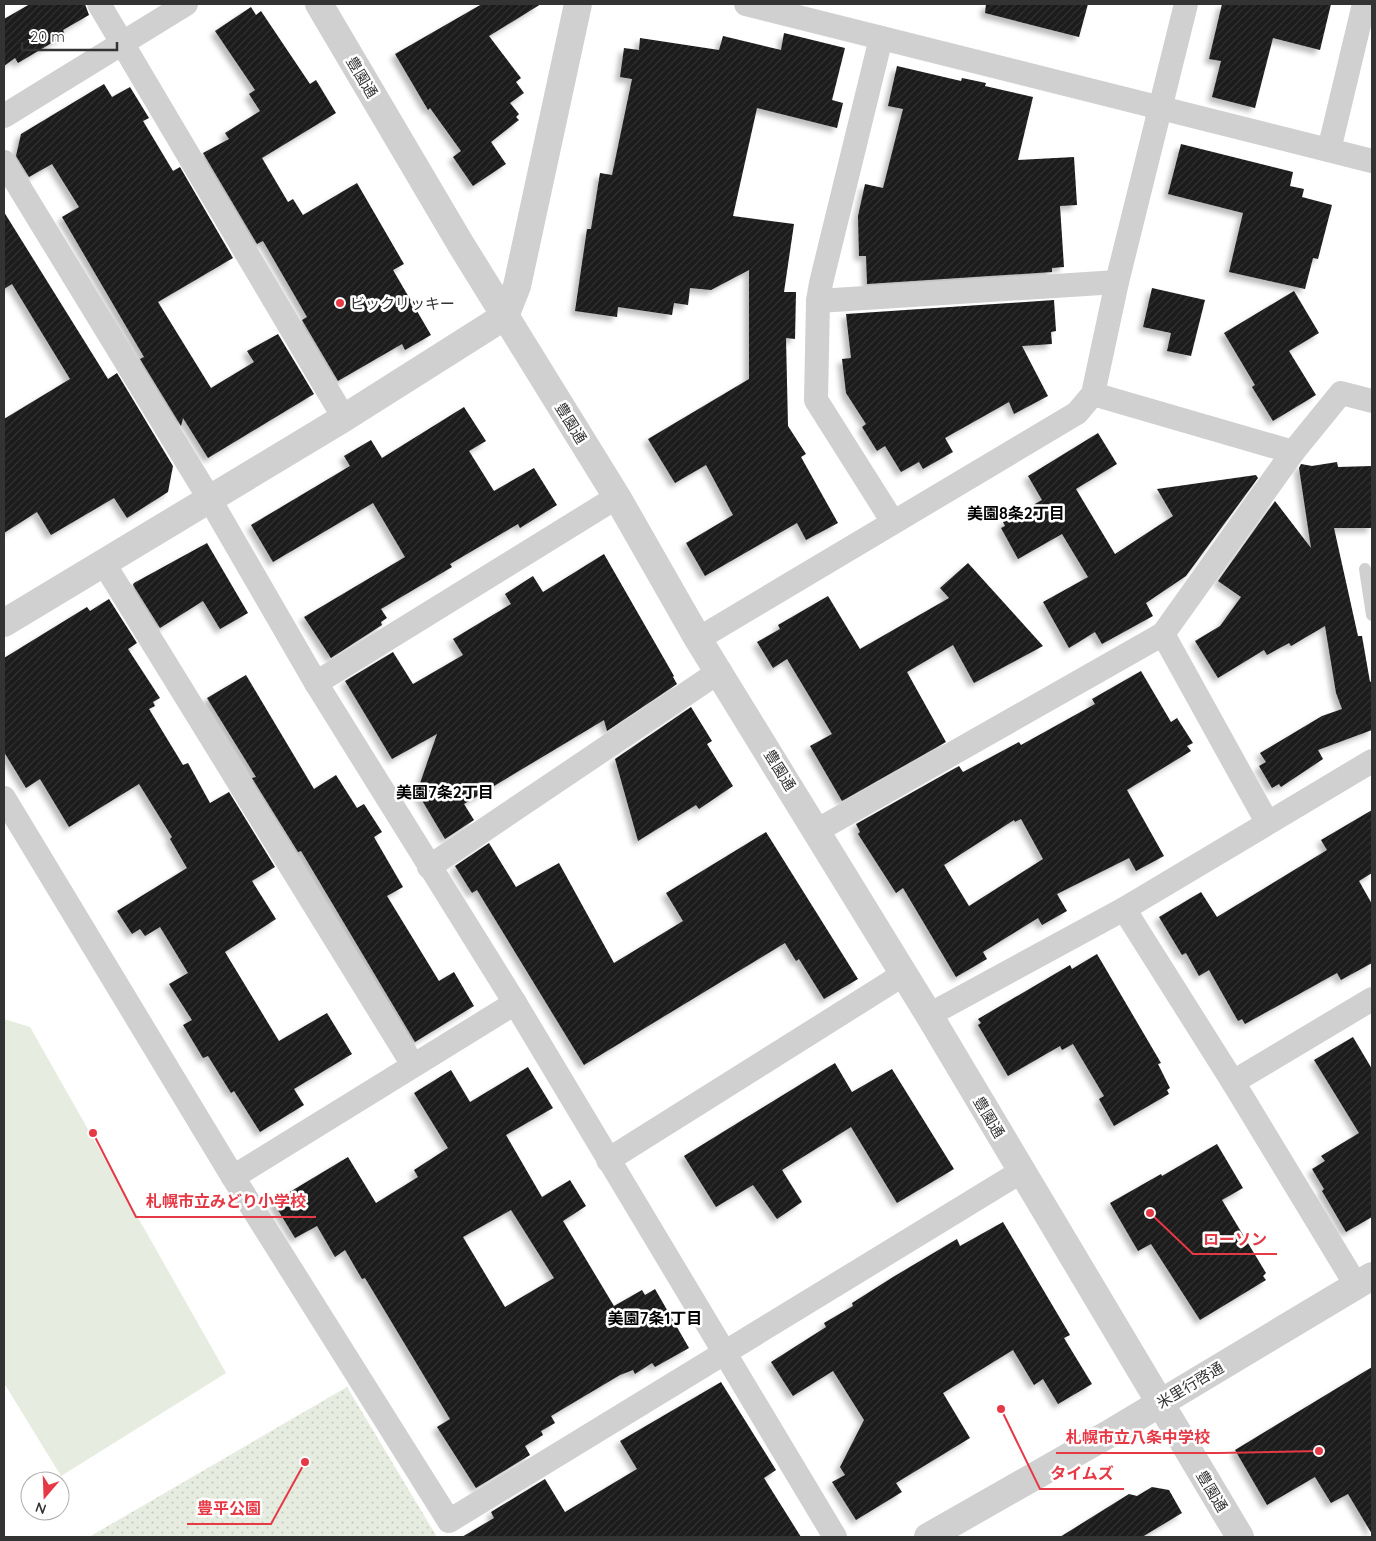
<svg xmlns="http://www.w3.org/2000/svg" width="1376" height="1541" font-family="Quicksand,'Noto Sans JP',sans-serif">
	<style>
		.park { fill: url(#park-dots) }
		.garden { fill: #e6ecdf }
		.building { fill: url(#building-hatch); fill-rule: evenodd; filter: url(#shadow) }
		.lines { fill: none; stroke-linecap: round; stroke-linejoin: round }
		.service { stroke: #d0d0d0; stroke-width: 12 }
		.minor { stroke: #d0d0d0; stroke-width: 24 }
		.tertiary { stroke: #d0d0d0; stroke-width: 28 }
		.poi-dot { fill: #e63946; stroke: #fff; stroke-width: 2 }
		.labels { text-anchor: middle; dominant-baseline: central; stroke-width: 5; stroke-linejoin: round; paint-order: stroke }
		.street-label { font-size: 15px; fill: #333; stroke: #fff }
		.poi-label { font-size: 15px; fill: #333; stroke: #fff; text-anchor: start }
		.neighbourhood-label { font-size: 16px; font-weight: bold; fill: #000; stroke: #fff }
		.leader { fill: none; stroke: #e63946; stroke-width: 2 }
		.callout-dot { fill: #e63946; stroke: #fff; stroke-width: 2 }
		.callout-label { font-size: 16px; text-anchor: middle; font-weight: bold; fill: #e63946; stroke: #fff; stroke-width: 5; stroke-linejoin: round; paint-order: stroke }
	</style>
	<defs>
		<pattern id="park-dots" width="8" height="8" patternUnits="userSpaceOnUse" patternTransform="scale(1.25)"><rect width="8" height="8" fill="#e6ecdf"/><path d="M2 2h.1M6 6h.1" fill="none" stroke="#c6cbc0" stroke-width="1.8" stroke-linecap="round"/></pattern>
		<pattern id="building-hatch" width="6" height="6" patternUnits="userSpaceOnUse" patternTransform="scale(1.25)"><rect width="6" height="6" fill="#1a1a1a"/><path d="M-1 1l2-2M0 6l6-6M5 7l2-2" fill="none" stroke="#333"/></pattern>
		<filter id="shadow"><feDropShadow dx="-4.5" dy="4.5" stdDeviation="2.5" flood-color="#0004"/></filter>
	</defs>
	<rect width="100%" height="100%" fill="#fff"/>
	<polygon class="park" points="347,1387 437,1537 89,1537"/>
	<polygon class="garden" points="4,1019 30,1027 226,1373 61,1476 4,1383"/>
	<g class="building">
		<polygon points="30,4 85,4 89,15 63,30 65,35 18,63 15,58 4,66 4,19"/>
		<polygon points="482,4 541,4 489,36 521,78 516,82 524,93 510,103 519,114 516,117 519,120 491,142 506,164 473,186 453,157 461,151 430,108 428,110 395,54"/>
		<polygon points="986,4 1088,4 1079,37 985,13"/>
		<polygon points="1222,4 1331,4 1320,50 1273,38 1255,108 1212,97 1221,61 1209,59"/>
		<polygon points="251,7 256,15 261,11 310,84 316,80 336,113 262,158 288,202 293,199 303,215 357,183 404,264 393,270 431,335 405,350 402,344 338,381 302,320 307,317 263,241 257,244 203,153 229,139 225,133 260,111 249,94 255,90 215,31"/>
		<polygon points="784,33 845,48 832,100 843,103 837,128 757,108 733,216 794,224 784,292 796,292 795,339 786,338 788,426 806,454 801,457 838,523 806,540 797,523 705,576 686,543 733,515 706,465 675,483 648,439 749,379 749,270 711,290 690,288 688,305 674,303 672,315 618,307 617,317 575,311 587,229 591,229 600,173 612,175 632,79 620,77 624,48 639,50 640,38 719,50 723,36 781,50"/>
		<polygon points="897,66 961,81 962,78 986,83 985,86 1033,97 1018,160 1074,157 1077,205 1060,206 1064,267 1052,268 1052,272 867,284 866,256 859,256 858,216 865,184 883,188 903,109 888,106"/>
		<polygon points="104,84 112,97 130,87 149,118 143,121 173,171 180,167 233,258 158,302 211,388 254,362 247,351 278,334 314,394 208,458 183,418 181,426 140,359 144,357 62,217 79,207 52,164 29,177 16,156 21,134"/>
		<polygon points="1181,144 1293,172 1290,186 1304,189 1302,197 1332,205 1318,259 1313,258 1305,289 1229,272 1243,213 1168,194"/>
		<polygon points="4,212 108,379 117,373 173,466 168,492 127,518 114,498 51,535 37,512 4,533 4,419 70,379 12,284 4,289"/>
		<polygon points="1152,288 1205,300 1191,356 1167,351 1171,333 1143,327"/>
		<polygon points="1294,291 1319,333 1289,351 1316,395 1273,421 1252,387 1255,385 1224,333"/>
		<polygon points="1054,300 1056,331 1051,332 1052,344 1022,346 1048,396 1014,414 1009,402 945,438 953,452 923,469 919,462 901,472 885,446 877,451 862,427 866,424 846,393 842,359 851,358 846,314"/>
		<polygon points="464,407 486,441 469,451 494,491 534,468 557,505 520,528 518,524 450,564 452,567 381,609 387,618 381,622 382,625 331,658 304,617 405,557 373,503 273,562 251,525 350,466 344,456 371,440 382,458"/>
		<polygon points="1098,433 1117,464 1076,489 1115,554 1173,516 1157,489 1256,475 1258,478 1186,576 1146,603 1153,616 1102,644 1095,632 1069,648 1043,602 1088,577 1062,534 1018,559 1001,528 1005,526 1003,522 1042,500 1028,476"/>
		<polygon points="1337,462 1338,467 1372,466 1372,528 1334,528 1358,636 1362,636 1370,682 1372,681 1372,730 1318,750 1323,759 1281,787 1279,784 1272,788 1259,766 1266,762 1260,753 1322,716 1342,709 1336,693 1325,626 1291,646 1289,643 1267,655 1264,650 1218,678 1195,641 1220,626 1241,597 1218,581 1275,501 1311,548 1299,468 1301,464 1312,466"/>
		<polygon points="207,543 248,613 220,629 203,601 160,628 133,585 134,583"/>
		<polygon points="604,554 674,676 673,677 677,684 607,731 604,720 464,804 474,820 445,839 417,792 437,734 392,759 345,681 393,652 413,684 463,655 453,639 511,604 505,594 533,576 543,592"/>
		<polygon points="968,563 1043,646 974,683 953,645 907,672 946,742 842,801 810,746 832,734 787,659 773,668 757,642 780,629 778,625 828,596 860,649 949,598 940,588"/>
		<polygon points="109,599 137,643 128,649 160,698 153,702 155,706 149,709 183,765 188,763 210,803 229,792 275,867 252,881 276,919 225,952 279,1041 327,1013 352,1054 294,1089 304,1105 260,1132 234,1091 231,1093 208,1056 203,1058 183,1025 192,1020 169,984 188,973 160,927 145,936 140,929 132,934 117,911 187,868 170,839 172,837 139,784 69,827 40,779 26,788 4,752 4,658 87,607 90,611"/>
		<path d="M1141 671 1171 722 1177 718 1193 743 1187 746 1191 751 1127 790 1164 856 1136 871 1129 858 1057 894 1067 911 1042 925 1038 918 983 952 987 959 956 977 903 888 896 893 858 834 860 832 856 824 959 766 963 772 1019 742 1021 745 1095 704 1092 699ZM1021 819 1043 859 969 906 944 865 1014 820 1015 822Z"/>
		<polygon points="246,675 314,789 336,775 357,808 364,804 382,832 374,837 403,887 387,896 439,981 454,972 474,1006 415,1042 301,851 298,852 252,778 256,777 207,698"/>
		<polygon points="691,707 712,741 707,744 733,786 699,809 696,805 638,841 615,759"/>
		<polygon points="1372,810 1372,873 1359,881 1372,904 1372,963 1341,980 1337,973 1245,1024 1242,1019 1238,1021 1209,970 1199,976 1186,953 1182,955 1159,917 1201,892 1217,917 1327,850 1321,840"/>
		<polygon points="766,832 858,979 824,999 799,959 796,961 785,943 584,1065 477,890 472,893 455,866 489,843 516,887 559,863 614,963 683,921 666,893"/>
		<polygon points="1097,954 1161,1063 1158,1064 1170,1088 1167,1090 1169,1094 1114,1126 1099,1099 1104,1096 1073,1044 1062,1050 1060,1046 1008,1076 978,1025 981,1023 978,1019 1070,965 1072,969"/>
		<polygon points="1353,1037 1372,1069 1372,1217 1346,1232 1322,1191 1324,1189 1312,1169 1325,1161 1321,1156 1359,1133 1314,1060"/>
		<polygon points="835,1063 852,1092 892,1069 954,1169 897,1203 851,1127 782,1170 802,1202 777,1219 753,1185 716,1207 684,1156"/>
		<path d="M528 1067 553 1108 506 1135 542 1197 570 1180 586 1206 563 1221 614 1306 642 1290 645 1295 655 1289 689 1348 655 1367 652 1363 635 1374 633 1370 620 1375 551 1416 555 1423 541 1431 543 1435 525 1446 530 1455 476 1488 437 1427 450 1419 365 1278 362 1279 345 1250 335 1257 317 1226 295 1238 273 1202 348 1157 376 1203 418 1177 414 1170 448 1148 414 1093 451 1070 470 1102ZM511 1210 554 1278 505 1307 463 1237Z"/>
		<polygon points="1217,1144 1243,1188 1222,1200 1266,1273 1263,1276 1266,1280 1200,1320 1151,1244 1138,1251 1110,1203 1161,1174 1162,1176"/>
		<polygon points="1003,1222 1070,1335 1064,1338 1092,1384 1058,1404 1043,1379 1034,1385 1013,1350 943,1393 970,1438 896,1483 902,1492 856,1520 832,1482 845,1475 840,1467 864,1420 833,1371 793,1396 771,1362 826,1327 824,1323 853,1306 852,1303 893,1277 957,1239 960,1246"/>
		<polygon points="1372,1367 1372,1534 1348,1494 1331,1503 1315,1477 1267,1505 1235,1450"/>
		<polygon points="721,1382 776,1470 764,1478 801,1537 462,1537 494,1518 491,1512 545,1479 565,1512 637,1469 620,1441"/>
		<polygon points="1152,1487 1169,1490 1182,1513 1142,1537 1060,1537 1129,1494 1137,1496"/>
	</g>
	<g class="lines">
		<polyline class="service" points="1365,569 1372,615"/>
		<g class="minor">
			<polyline points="99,4 344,418"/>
			<polyline points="746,4 1372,161"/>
			<polyline points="881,38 821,283 818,301 816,400 893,522"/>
			<polyline points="4,116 186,4"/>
			<polyline points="1329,150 1364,4"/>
			<polyline points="4,162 209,498 316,683 515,1003 835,1537"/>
			<polyline points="818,301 1117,282"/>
			<polyline points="1093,394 1293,452"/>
			<polyline points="103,562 413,1065"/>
			<polyline points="698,639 1077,413 1093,394 1117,282 1186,4"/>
			<polyline points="316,683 617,497"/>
			<polyline points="4,798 233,1177 449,1521 1022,1171"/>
			<polyline points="1267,822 1163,634 1293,452 1341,393 1372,401"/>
			<polyline points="818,830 1163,634"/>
			<polyline points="429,867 720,671"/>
			<polyline points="1124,909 1233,1082 1356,1285"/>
			<polyline points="929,1015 1124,909 1372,761"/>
			<polyline points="1233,1082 1372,999"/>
			<polyline points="608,1160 904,974"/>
			<polyline points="233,1177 515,1003"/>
		</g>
		<g class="tertiary">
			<polyline points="319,4 460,243 617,497 698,639 929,1015 1240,1537"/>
			<polyline points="4,623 344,418 505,316 517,286 578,4"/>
			<polyline points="928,1537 1107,1435 1372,1276"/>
		</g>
	</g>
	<circle class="poi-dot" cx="340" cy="303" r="5"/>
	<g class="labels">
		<g class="street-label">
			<text transform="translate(362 77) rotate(59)">豊園通</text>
			<text transform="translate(571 423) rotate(58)">豊園通</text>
			<text transform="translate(780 770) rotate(58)">豊園通</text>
			<text transform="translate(989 1117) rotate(59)">豊園通</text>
			<text transform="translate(1190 1385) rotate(-31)">米里行啓通</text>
			<text transform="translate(1212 1491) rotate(59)">豊園通</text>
		</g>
		<g class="poi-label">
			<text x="350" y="303">ビックリッキー</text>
		</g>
		<g class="neighbourhood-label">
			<text x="1016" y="513">美園8条2丁目</text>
			<text x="445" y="792">美園7条2丁目</text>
			<text x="655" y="1318">美園7条1丁目</text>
		</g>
	</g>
	<path class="leader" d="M93 1133L136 1217H316M1150 1213L1193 1254H1277M1319 1451L1220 1453H1056M1001 1409L1040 1489H1124M305 1462L271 1524H187"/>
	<g class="callout-dot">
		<circle cx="93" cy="1133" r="5"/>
		<circle cx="1150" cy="1213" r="5"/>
		<circle cx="1319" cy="1451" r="5"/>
		<circle cx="1001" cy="1409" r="5"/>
		<circle cx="305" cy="1462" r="5"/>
	</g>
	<g class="callout-label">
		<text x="226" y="1207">札幌市立みどり小学校</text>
		<text x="1235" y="1245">ローソン</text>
		<text x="1138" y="1443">札幌市立八条中学校</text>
		<text x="1082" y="1479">タイムズ</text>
		<text x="229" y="1514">豊平公園</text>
	</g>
	<rect width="1376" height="1541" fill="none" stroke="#333333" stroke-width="10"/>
	<g transform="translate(45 1496) rotate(199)"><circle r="24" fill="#ffffff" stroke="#adadad"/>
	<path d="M0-4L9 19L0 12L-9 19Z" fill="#e63946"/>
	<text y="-8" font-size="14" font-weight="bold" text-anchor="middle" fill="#333333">N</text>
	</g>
	<path d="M22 42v8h95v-8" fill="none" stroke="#333333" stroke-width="2.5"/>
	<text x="30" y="42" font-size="15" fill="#333333" stroke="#ffffff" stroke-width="4" paint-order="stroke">20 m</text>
</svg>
